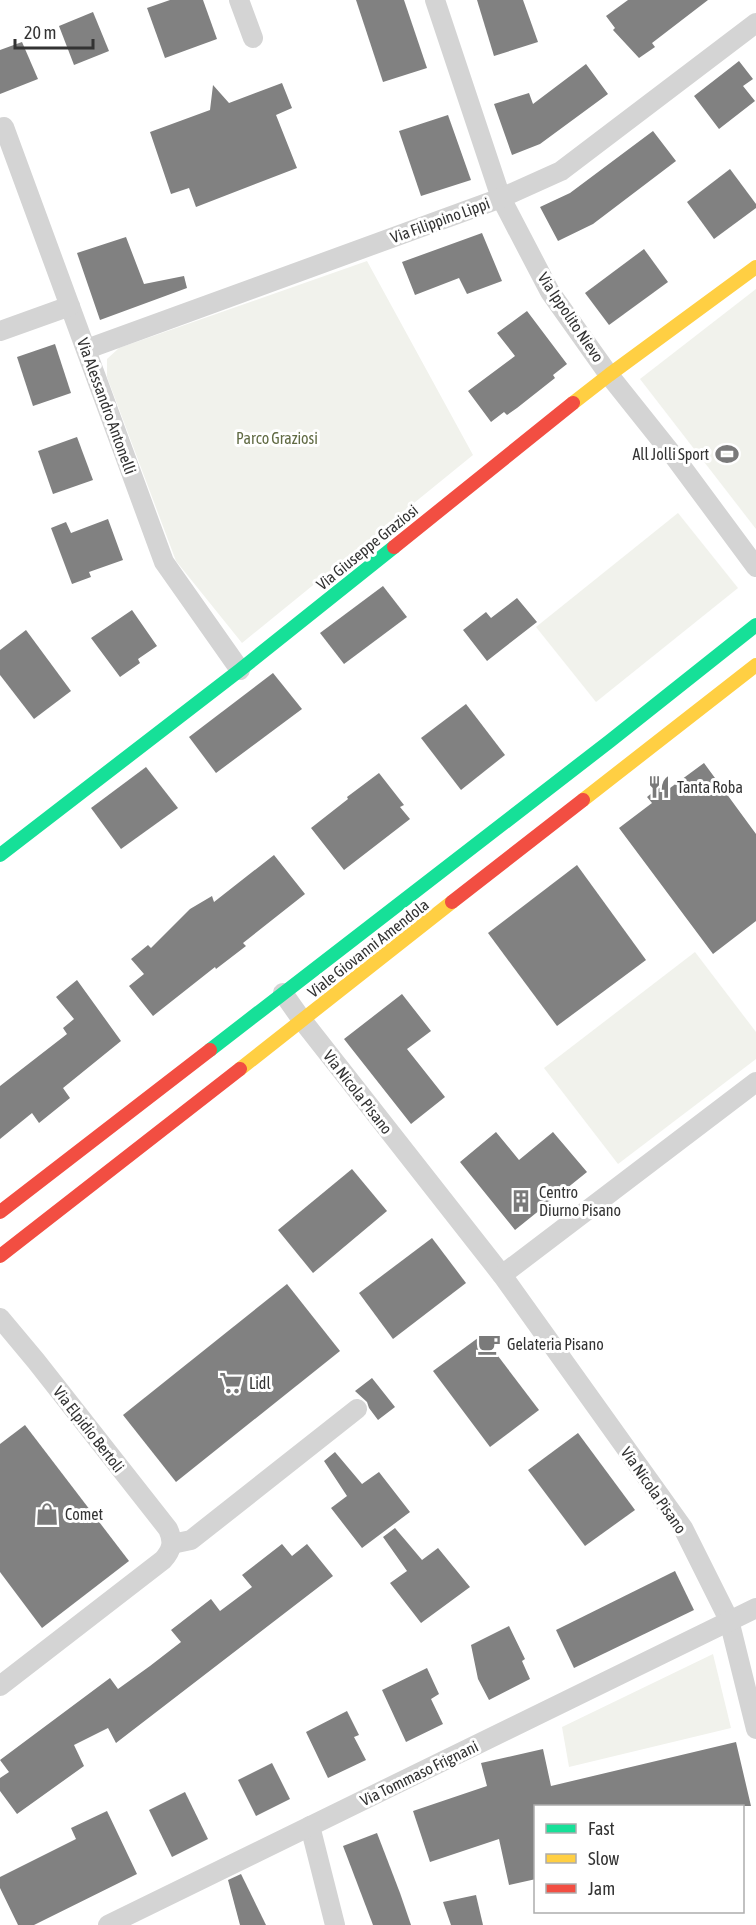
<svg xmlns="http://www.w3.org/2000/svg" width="756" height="1925" font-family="'Asap Condensed',sans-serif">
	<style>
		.green { fill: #f1f2ec }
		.building { fill: #818181 }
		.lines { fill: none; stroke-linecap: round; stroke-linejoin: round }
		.street { stroke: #d4d4d4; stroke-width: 20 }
		.fast { stroke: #16e098; stroke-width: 14 }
		.slow { stroke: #ffcf43; stroke-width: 14 }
		.jam { stroke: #f24e42; stroke-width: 14 }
		.labels { text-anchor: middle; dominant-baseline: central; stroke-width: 6; stroke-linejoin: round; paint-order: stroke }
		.street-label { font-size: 16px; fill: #333; stroke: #fff }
		.park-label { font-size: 16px; fill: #616b44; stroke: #fff }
		.poi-label { font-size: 16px; fill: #333; stroke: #fff; text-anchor: start }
	</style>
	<rect width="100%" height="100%" fill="#fff"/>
	<g class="green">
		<polygon points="367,261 473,455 242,643 176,561 107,377 107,359 119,348"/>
		<polygon points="756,289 756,529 640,379"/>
		<polygon points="678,513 738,588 596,702 536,627"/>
		<polygon points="695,952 756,1032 756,1059 618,1164 544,1068"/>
		<polygon points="713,1654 731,1728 569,1767 562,1727"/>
	</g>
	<g class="building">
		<polygon points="170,0 203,0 217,39 165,58 147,8"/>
		<polygon points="356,0 404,0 427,68 383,82"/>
		<polygon points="477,0 523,0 538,42 494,56"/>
		<polygon points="628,0 708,0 652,43 655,47 639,58 613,30 615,28 606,16"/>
		<polygon points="93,12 109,51 74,65 59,26"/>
		<polygon points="22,42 38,79 0,94 0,50"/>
		<polygon points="739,61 753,79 743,86 755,101 719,129 694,96"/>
		<polygon points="586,64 608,94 540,144 512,155 494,104 529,93 533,104"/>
		<polygon points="282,83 292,108 276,115 297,168 196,207 189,188 171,194 150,132 210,110 213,85 229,103"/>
		<polygon points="448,115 471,180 421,196 399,131"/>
		<polygon points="653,131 676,161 593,224 558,241 540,207 570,193"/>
		<polygon points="730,169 756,204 756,208 714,239 687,202"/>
		<polygon points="482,233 502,281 467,294 459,278 415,295 402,262"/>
		<polygon points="126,237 144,284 184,276 187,288 100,320 77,253"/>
		<polygon points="644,249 668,282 609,325 585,293"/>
		<polygon points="527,311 567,364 553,375 555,378 517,408 507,415 504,412 491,422 468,391 515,356 497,333"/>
		<polygon points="55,344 71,393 33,406 17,357"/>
		<polygon points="77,437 93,480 53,494 38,451"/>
		<polygon points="108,519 123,560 89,572 91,577 72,584 51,528 66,522 71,533"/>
		<polygon points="383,586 407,617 344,664 320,633"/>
		<polygon points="517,598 537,622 487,661 463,630 486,612 491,618"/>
		<polygon points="132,610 157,646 138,659 140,663 120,677 91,638"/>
		<polygon points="26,630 71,691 34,719 0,675 0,650"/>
		<polygon points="273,673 302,709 216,773 189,737"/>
		<polygon points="466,704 505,755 461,790 421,738"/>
		<polygon points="704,763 756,834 756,921 713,954 619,828 652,803 647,797 665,782 670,788"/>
		<polygon points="146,767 178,808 121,849 91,808"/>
		<polygon points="379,773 404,805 400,807 410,819 344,870 311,828 348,799 347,797"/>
		<polygon points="274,855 305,894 243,943 246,946 216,969 215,967 153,1016 129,986 144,974 131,959 148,945 151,948 190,909 212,896 214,902"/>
		<polygon points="577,865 646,960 557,1026 488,933"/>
		<polygon points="77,980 121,1041 63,1088 70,1098 39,1123 32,1113 0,1139 0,1086 67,1034 63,1028 74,1019 56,997"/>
		<polygon points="402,994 431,1031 407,1049 445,1097 411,1124 344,1039"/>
		<polygon points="496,1132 519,1160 553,1132 587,1172 515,1230 460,1162"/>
		<polygon points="352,1169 387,1211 313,1273 278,1230"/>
		<polygon points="432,1238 466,1283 393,1339 359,1293"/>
		<polygon points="287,1284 340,1351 176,1482 123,1415"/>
		<polygon points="482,1335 539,1410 490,1447 433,1371"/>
		<polygon points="372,1378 395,1407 378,1420 369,1408 367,1402 355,1391"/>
		<polygon points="25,1425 129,1561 42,1628 0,1572 0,1444"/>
		<polygon points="578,1433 635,1510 585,1546 528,1470"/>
		<polygon points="335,1452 362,1484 379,1472 410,1512 362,1548 331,1508 347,1496 324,1461"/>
		<polygon points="395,1528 422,1560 438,1548 470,1587 421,1623 390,1583 407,1571 383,1537"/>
		<polygon points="282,1544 292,1556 307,1544 333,1576 116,1743 108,1728 74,1745 84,1766 17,1814 0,1791 0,1778 9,1772 0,1760 110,1678 118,1689 150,1666 181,1642 171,1630 211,1599 220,1611 252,1587 242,1575"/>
		<polygon points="675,1571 694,1610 574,1668 556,1630"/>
		<polygon points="509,1626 525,1659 522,1661 530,1679 489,1700 478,1679 471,1645"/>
		<polygon points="427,1668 439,1694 431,1699 443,1724 406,1742 382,1690"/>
		<polygon points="347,1711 359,1735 354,1737 366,1760 328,1778 306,1732"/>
		<polygon points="736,1742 751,1806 536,1806 536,1879 509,1885 499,1839 430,1862 413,1811 487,1786 481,1763 543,1749 551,1786"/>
		<polygon points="272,1763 290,1799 256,1816 238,1780"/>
		<polygon points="185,1792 208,1839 172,1857 149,1810"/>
		<polygon points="107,1811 137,1874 34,1925 18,1925 0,1888 0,1877 76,1839 71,1828"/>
		<polygon points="377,1833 400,1893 411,1925 373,1925 343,1846"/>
		<polygon points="241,1874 266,1925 240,1925 228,1880"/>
		<polygon points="476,1895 483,1925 451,1925 443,1902"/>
	</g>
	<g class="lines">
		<g class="street">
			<polyline points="239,0 253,38"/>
			<polyline points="435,0 501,198 550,292 609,375 676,459 756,567"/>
			<polyline points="0,128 4,127 164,562 240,670"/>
			<polyline points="0,331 70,306"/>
			<polyline points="87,349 501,198 561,171 756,23"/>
			<polyline points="283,993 302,1020 502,1275 683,1528 729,1620 756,1729"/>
			<polyline points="502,1275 756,1082"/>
			<path d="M0 1318 36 1361 168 1529C174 1542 172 1550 163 1560L0 1686"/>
			<polyline points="172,1544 191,1540 357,1409"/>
			<polyline points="310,1826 335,1925"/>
			<polyline points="108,1925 756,1608"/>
		</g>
		<g class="fast">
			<polyline points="0,855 240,670 394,547"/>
			<polyline points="210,1050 610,741 756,625"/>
		</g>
		<g class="slow">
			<polyline points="573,403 609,375 756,267"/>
			<polyline points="583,800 756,665"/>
			<polyline points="240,1069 452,902"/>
		</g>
		<g class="jam">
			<polyline points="394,547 573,403"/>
			<polyline points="452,902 583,800"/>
			<polyline points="0,1212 210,1050"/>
			<polyline points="0,1256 240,1069"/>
		</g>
	</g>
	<defs>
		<g id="stadium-bare" transform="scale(1.8)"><path d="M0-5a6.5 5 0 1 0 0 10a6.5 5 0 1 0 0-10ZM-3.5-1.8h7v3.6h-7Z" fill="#7a7a7a" stroke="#fff" stroke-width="2.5" paint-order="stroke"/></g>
		<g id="restaurant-bare" transform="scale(1.8)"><path d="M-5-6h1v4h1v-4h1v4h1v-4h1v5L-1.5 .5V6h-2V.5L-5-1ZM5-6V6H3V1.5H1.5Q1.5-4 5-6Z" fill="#7a7a7a" stroke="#fff" stroke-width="2.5" paint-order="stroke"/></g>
		<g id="building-bare" transform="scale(1.8)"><path d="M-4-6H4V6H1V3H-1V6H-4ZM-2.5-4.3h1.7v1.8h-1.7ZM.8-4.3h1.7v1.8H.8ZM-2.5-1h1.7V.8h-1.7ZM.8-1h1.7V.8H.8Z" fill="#7a7a7a" stroke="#fff" stroke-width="2.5" paint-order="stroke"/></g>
		<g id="cafe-bare" transform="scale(1.8)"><path d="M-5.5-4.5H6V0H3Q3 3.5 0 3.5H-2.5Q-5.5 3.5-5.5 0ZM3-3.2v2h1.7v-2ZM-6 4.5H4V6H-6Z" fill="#7a7a7a" stroke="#fff" stroke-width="2.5" paint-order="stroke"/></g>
		<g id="supermarket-bare" transform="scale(1.8)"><path d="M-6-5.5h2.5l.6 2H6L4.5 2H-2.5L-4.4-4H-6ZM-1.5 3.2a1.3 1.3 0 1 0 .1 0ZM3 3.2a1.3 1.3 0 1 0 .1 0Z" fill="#7a7a7a" stroke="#fff" stroke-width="2.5" paint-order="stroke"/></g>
		<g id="shop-bare" transform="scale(1.8)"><path d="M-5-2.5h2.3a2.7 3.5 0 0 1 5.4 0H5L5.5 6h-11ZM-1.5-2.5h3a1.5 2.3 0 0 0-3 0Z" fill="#7a7a7a" stroke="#fff" stroke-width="2.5" paint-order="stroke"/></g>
	</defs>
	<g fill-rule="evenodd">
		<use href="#stadium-bare" x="727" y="454"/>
		<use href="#restaurant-bare" x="659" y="787"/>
		<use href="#building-bare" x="521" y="1201"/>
		<use href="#cafe-bare" x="489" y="1344"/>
		<use href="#supermarket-bare" x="231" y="1383"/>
		<use href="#shop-bare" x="47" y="1514"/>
	</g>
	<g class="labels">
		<g class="street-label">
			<text transform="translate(440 220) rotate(-20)">Via Filippino Lippi</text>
			<text transform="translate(571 317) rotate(56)">Via Ippolito Nievo</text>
			<text transform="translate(107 406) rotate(70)">Via Alessandro Antonelli</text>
			<text transform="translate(367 547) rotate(-39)">Via Giuseppe Graziosi</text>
			<text transform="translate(368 948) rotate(-38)">Viale Giovanni Amendola</text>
			<text transform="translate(358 1092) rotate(52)">Via Nicola Pisano</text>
			<text transform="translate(89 1429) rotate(52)">Via Elpidio Bertoli</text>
			<text transform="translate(654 1490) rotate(55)">Via Nicola Pisano</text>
			<text transform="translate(419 1773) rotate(-26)">Via Tommaso Frignani</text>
		</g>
		<g class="park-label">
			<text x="277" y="438">Parco Graziosi</text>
		</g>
		<g class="poi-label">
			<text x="709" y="454" text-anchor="end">All Jolli Sport</text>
			<text x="677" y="787">Tanta Roba</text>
			<text x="539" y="1192">Centro<tspan x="539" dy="18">Diurno Pisano</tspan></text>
			<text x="507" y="1344">Gelateria Pisano</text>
			<text x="249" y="1383">Lidl</text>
			<text x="65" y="1514">Comet</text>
		</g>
	</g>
	<rect x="534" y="1805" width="210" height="108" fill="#ffffff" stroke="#adadad" stroke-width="1.5"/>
	<rect x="546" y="1824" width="30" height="9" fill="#16e098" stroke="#adadad" stroke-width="1.5"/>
	<text x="588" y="1835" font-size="18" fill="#333333">Fast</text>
	<rect x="546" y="1854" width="30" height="9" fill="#ffcf43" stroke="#adadad" stroke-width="1.5"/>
	<text x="588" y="1865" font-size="18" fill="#333333">Slow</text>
	<rect x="546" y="1884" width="30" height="9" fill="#f24e42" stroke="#adadad" stroke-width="1.5"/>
	<text x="588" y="1895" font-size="18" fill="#333333">Jam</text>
	<path d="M15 39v9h78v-9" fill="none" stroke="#333333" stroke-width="3"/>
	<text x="24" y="39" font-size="18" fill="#333333" stroke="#ffffff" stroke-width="4.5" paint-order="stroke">20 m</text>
</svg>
